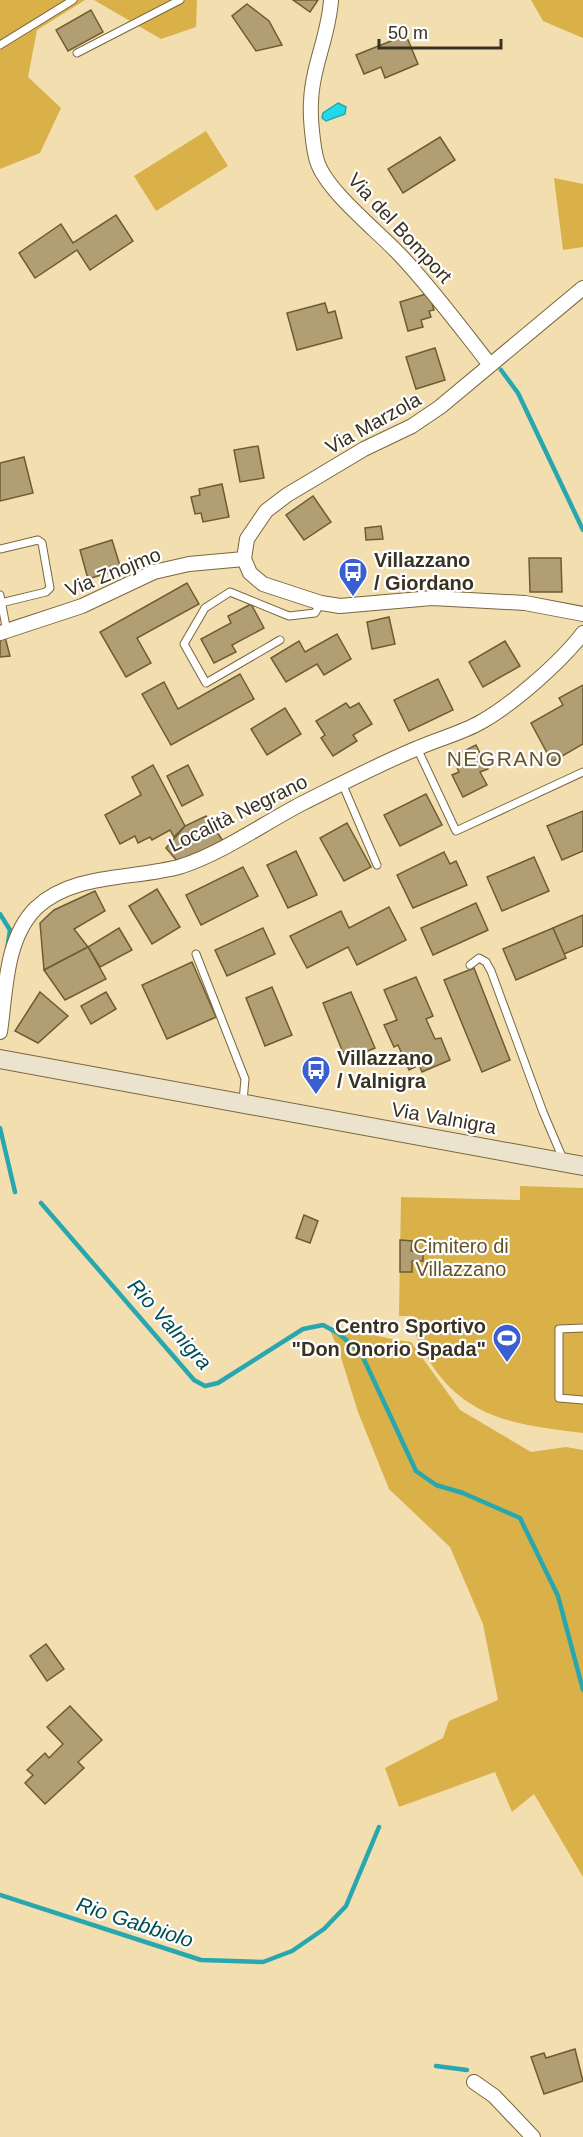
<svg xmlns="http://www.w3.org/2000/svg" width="583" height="2137" font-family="Arial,sans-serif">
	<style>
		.green { fill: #dab048 }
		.water { fill: #21d9ec; stroke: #28a7af; stroke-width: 1.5 }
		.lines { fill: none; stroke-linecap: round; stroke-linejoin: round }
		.stream { stroke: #28a7af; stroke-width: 4.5 }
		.building { fill: #b29e73; stroke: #6e5c31; stroke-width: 1.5 }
		.service-casing { stroke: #7a673d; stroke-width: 9 }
		.minor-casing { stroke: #7a673d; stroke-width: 16 }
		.secondary-casing { stroke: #7a673d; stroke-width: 20 }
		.service { stroke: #fff; stroke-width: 7 }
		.minor { stroke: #fff; stroke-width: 14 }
		.secondary { stroke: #ece3ce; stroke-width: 18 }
		.labels { text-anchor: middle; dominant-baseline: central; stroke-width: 4.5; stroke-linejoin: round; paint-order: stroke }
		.street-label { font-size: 20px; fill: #3a3220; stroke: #fff }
		.poi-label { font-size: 20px; font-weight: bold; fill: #3a3220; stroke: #fff; text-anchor: start }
		.park-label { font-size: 20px; fill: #655227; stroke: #fff }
		.neighbourhood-label { font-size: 21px; letter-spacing: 1.5px; fill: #66542a; stroke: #fff }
		.water-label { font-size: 21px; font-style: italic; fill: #004e55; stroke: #fff }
	</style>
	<rect width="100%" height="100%" fill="#f3deb0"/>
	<g class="green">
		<polygon points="0,0 85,0 37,30 28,77 61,108 40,153 0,169"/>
		<polygon points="94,0 197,0 196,27 161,39"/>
		<polygon points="531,0 583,0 583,38 543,21"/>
		<polygon points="206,131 228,166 156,211 134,176"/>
		<polygon points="554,178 583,184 583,247 563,250"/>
		<path d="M520 1186 583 1188V1433C518 1425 465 1420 428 1359 420 1344 412 1333 414 1316H399L401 1197 520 1200Z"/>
		<path d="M329 1328C357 1329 383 1339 411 1342L460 1410 531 1452 566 1447 583 1450V1877L534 1794 512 1812 495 1772 399 1807 385 1768 443 1738 449 1721 498 1700 483 1624 450 1547 389 1489 358 1412 339 1351Z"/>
	</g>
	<polygon class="water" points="338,103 346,107 345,114 326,121 322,118 323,113"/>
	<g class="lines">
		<g class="stream">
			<polyline points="501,370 518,393 583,530"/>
			<polyline points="0,914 10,930 7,950"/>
			<polyline points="0,1128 15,1192"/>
			<polyline points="41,1203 194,1380 205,1386 218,1383 303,1329 323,1325 338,1333 361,1353 416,1471 436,1485 463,1493 520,1518 558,1596 583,1690"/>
			<polyline points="0,1895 201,1960 263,1962 292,1951 324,1929 346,1906 379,1827"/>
			<polyline points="436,2066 467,2070"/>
		</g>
	</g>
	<g class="building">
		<polygon points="293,0 318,0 310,12"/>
		<polygon points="247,4 269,21 282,45 256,51 232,16"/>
		<polygon points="91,10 103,32 68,51 56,30"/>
		<polygon points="406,35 418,64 385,78 381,67 364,74 356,55"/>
		<polygon points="440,137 455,160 403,193 388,169"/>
		<polygon points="116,215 133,241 90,270 77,250 35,278 19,253 61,224 73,243"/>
		<polygon points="429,293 434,310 429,311 431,317 421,320 423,327 408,331 400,302"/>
		<polygon points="325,303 328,313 335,311 342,338 297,350 287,313"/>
		<polygon points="435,348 445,380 416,389 406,357"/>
		<polygon points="258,446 264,478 240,482 234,450"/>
		<polygon points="24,457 33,493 0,501 0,463"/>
		<polygon points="222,484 229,517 203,522 201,513 195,514 191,497 200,495 199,489"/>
		<polygon points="313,496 331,522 304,540 286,515"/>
		<polygon points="381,526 383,539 366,540 365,528"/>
		<polygon points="112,540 121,569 88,579 80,550"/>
		<polygon points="529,558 561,558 562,592 530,592"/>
		<polygon points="187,583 199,604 137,638 151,663 126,677 100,632"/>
		<polygon points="251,604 264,628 232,645 236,652 214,663 201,639 231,623 228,616"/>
		<polygon points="389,617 395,644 372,649 367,622"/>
		<polygon points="337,634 351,659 324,675 317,664 286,682 271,658 299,641 305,652"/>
		<polygon points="5,637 10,656 0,657 0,638"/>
		<polygon points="505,641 520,666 483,687 469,662"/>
		<polygon points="240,674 254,699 171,745 142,694 164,682 178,709"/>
		<polygon points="438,679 453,710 409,731 394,700"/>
		<polygon points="583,685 583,744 552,762 531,723 563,705 559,698"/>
		<polygon points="346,703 350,708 359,703 372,724 353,735 357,741 333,756 321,738 325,735 316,721"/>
		<polygon points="285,708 301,734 267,755 251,729"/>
		<polygon points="476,745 488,769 480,772 487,785 463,797 452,775 459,772 452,757"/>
		<polygon points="153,765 185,826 174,837 170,830 152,840 150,837 138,843 135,836 120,844 105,815 141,795 132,777"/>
		<polygon points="188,765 203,795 182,806 167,776"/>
		<polygon points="426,794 442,825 400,846 384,815"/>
		<polygon points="583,811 583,851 562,860 547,826"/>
		<polygon points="206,816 223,841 179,863 166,848 185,826"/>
		<polygon points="347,823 371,867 344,881 320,838"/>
		<polygon points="296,851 317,895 288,908 267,865"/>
		<polygon points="444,852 450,864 456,861 467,885 413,908 397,875"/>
		<polygon points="534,857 549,891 502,911 487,877"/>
		<polygon points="243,867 258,896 201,925 186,895"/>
		<polygon points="157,889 180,927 152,944 129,906"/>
		<polygon points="95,891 105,911 74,929 88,947 44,970 40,923 54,910"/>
		<polygon points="476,903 488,930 433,955 421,928"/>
		<polygon points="389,907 406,940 357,965 348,947 307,968 290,936 341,911 349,928"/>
		<polygon points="583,915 583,946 564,954 553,928"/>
		<polygon points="119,928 132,950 100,967 88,947"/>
		<polygon points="263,928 275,954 227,976 215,950"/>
		<polygon points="553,928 566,958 516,980 503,949"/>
		<polygon points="88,947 106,979 65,1000 44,970"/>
		<polygon points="192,962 216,1017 167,1039 142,985"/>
		<polygon points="474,968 510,1060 482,1072 444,980"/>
		<polygon points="416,977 433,1016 426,1019 435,1039 441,1038 450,1060 422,1072 419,1065 409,1070 398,1045 394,1047 384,1025 397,1020 384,990"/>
		<polygon points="272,987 292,1035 265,1046 246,998"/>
		<polygon points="40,992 68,1016 38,1043 15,1031"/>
		<polygon points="106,992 116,1009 91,1024 81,1006"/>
		<polygon points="351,992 375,1048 346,1060 323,1003"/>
		<polygon points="304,1215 318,1221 310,1243 296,1238"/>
		<polygon points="400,1240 412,1241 411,1251 423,1251 423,1261 412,1261 412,1272 400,1272"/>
		<polygon points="46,1644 64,1669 47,1681 30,1656"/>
		<polygon points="70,1706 102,1740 78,1762 84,1768 45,1804 25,1783 33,1775 27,1770 45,1753 49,1758 63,1744 47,1727"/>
		<polygon points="575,2049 583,2081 544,2094 531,2057 544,2053 546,2058"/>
	</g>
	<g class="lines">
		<g class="service-casing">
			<g id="service">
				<polyline points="0,45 73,0"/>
				<polyline points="77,53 180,0"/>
				<polyline points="0,549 38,540 42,543 50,588 46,592 1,603"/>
				<polyline points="0,595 7,632"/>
				<polyline points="280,640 206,683 184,644 205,608 230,592 289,616 315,613 321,603"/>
				<polyline points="417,748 456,831 583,772"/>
				<polyline points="342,783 377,865"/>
				<polyline points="196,954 245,1079 243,1101"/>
				<polyline points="470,965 479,958 486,962 491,971 543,1112 563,1159"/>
				<polyline points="583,1328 559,1329 559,1398 583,1400"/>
			</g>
		</g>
		<g class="minor-casing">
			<g id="minor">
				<path d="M331 0C329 35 312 67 311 102 310 117 313 148 317 161 326 191 379 232 401 256 433 290 461 328 490 365"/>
				<polyline points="583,288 440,407 412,426 364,449 287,495 266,511 247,539 244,559 250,573 263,584 321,603 340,606 432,598 525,603 583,614"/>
				<polyline points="0,633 82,606 154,572 189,564 244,559"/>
				<path d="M0 1032C6 991 5 939 36 908 74 872 135 880 182 866 224 852 264 823 303 803 341 784 379 764 418 748 438 739 462 733 481 722 513 704 561 662 583 633"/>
				<polyline points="474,2082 494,2096 533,2137"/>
			</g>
		</g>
		<g class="secondary-casing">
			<polyline id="secondary" points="0,1059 583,1166"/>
		</g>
		<use href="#service" class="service"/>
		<use href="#minor" class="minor"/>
		<use href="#secondary" class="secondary"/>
	</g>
	<defs>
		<g id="bus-pin" transform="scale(1.5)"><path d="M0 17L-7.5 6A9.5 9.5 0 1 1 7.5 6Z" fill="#395fd0" stroke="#fff"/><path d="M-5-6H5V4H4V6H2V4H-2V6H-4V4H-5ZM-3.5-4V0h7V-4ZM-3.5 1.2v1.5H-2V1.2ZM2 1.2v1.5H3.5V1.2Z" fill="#fff"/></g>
		<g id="stadium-pin" transform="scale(1.5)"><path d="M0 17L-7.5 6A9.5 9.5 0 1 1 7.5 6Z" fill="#395fd0" stroke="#fff"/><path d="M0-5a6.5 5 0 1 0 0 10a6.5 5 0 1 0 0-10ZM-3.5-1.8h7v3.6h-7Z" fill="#fff"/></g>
	</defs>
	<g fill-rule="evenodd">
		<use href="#bus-pin" x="353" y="572"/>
		<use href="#bus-pin" x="316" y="1070"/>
		<use href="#stadium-pin" x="507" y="1338"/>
	</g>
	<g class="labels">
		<g class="street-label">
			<text transform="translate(400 228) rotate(47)">Via del Bomport</text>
			<text transform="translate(373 423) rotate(-29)">Via Marzola</text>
			<text transform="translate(113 572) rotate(-22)">Via Znojmo</text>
			<text transform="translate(238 813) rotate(-26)">Località Negrano</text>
			<text transform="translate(444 1118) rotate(10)">Via Valnigra</text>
		</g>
		<g class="poi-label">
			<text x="374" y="560">Villazzano<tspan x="374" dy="23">/ Giordano</tspan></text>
			<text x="337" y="1058">Villazzano<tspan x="337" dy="23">/ Valnigra</tspan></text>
			<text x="486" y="1326" text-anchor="end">Centro Sportivo<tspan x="486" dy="23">"Don Onorio Spada"</tspan></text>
		</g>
		<g class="park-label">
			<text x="461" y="1246">Cimitero di<tspan x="461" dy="23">Villazzano</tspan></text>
		</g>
		<g class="neighbourhood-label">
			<text x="505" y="758">NEGRANO</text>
		</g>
		<g class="water-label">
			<text transform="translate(170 1324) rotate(48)">Rio Valnigra</text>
			<text transform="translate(135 1922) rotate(18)">Rio Gabbiolo</text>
		</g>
	</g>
	<path d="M379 39v9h122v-9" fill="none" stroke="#3a3220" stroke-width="3"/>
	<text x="388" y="39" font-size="18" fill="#3a3220" stroke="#ffffff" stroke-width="4.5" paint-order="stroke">50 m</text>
</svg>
